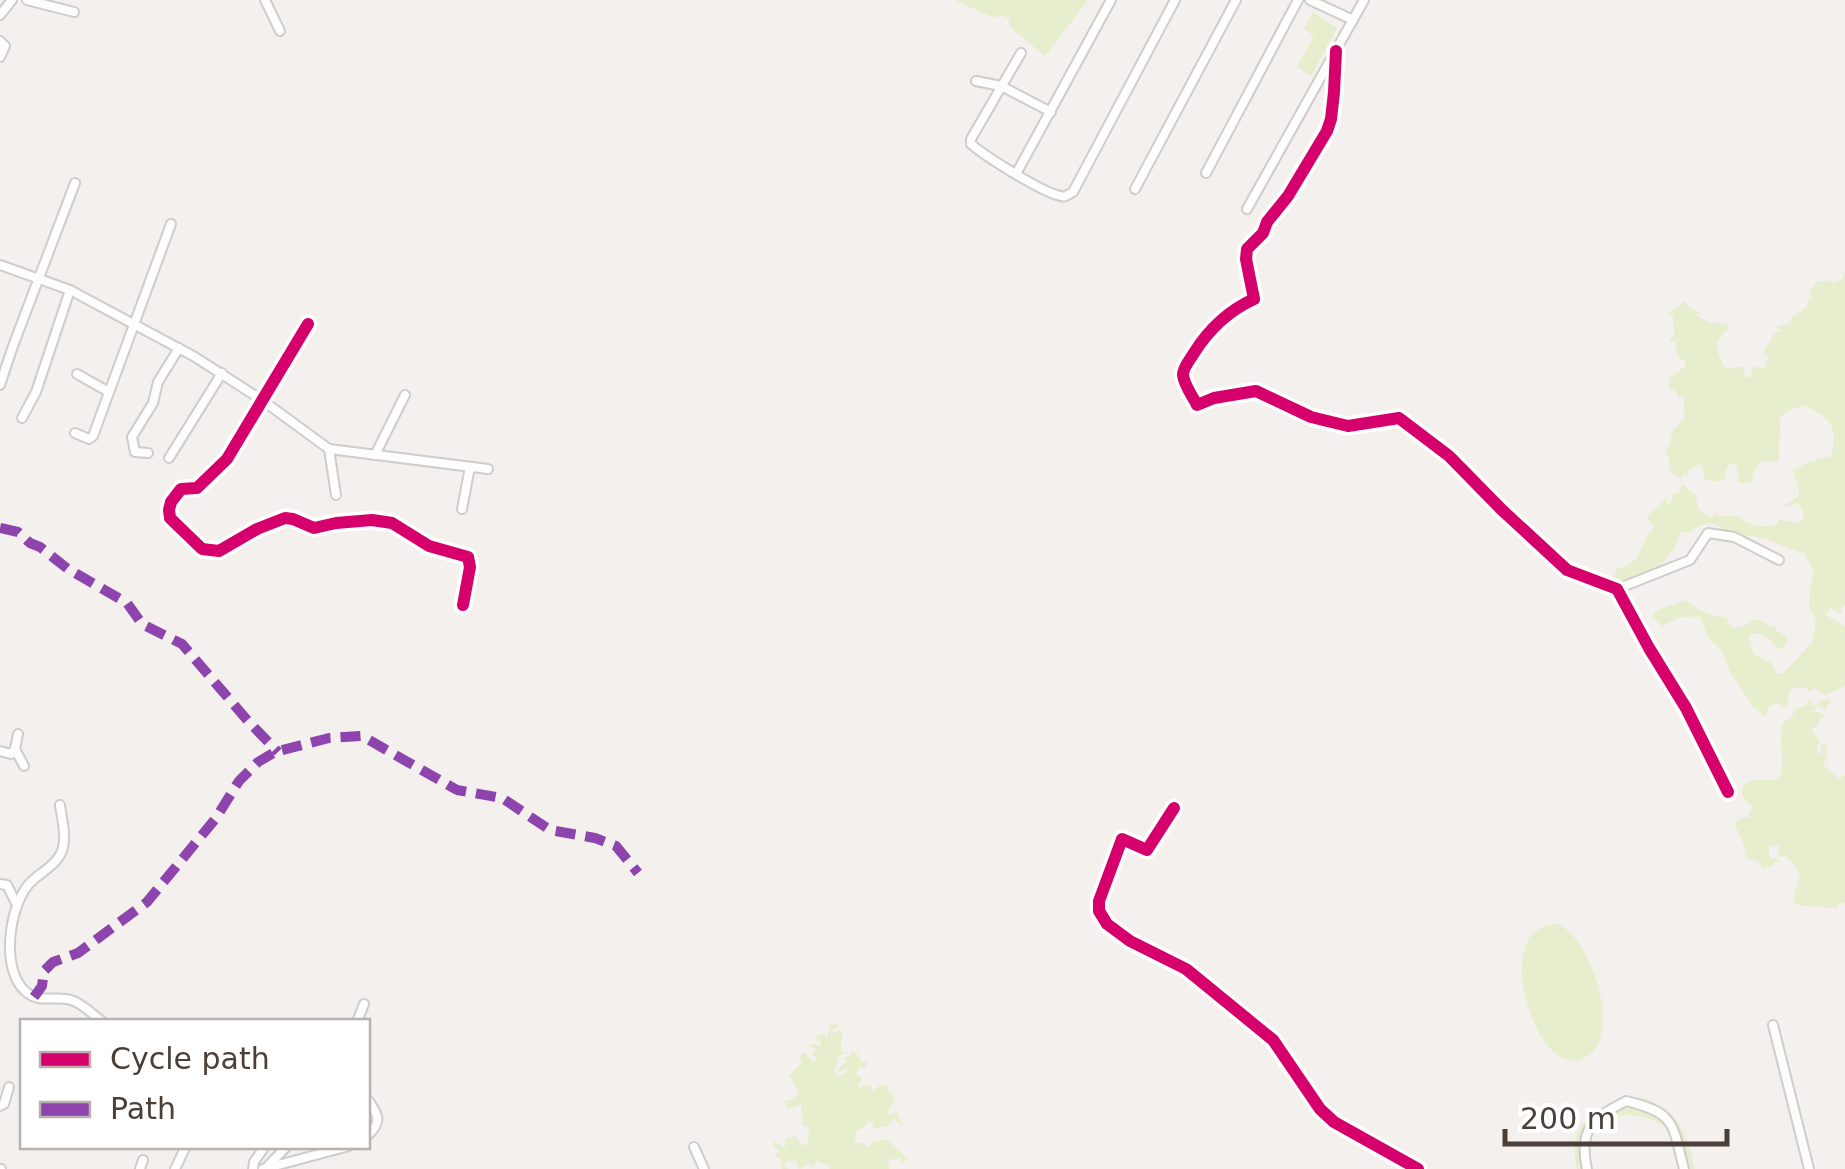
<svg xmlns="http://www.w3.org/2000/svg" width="1845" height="1169" font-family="'DejaVu Sans',sans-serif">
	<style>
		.green { fill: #e7eecd }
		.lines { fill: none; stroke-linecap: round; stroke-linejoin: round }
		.minor-casing { stroke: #d0ccc9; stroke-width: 12 }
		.minor { stroke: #fdfdfc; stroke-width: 8 }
		.quiet { stroke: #8e44ad; stroke-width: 10; stroke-dasharray: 20 10; stroke-linecap: butt }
		.cycleway-casing { stroke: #fff; stroke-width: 19 }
		.cycleway { stroke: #d6006c; stroke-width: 12 }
	</style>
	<rect width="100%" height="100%" fill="#f3f0ed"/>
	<g class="green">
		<polygon points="955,0 1088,0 1045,56 1009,26 1010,19 1001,15 994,18"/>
		<polygon points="1313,12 1337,28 1311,76 1297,67 1314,36 1304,29"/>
		<path d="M1845 273V605L1842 607V614L1835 611 1831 607 1825 615 1845 626V686L1825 696 1815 688 1810 692 1807 688 1797 687 1790 691 1786 707H1782L1778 703 1769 706 1766 717 1754 708 1730 672 1722 651 1709 639 1700 617C1686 616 1674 617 1663 627L1652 617 1655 611 1686 600C1699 611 1709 616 1726 617L1732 628 1742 627 1755 619 1768 624V627L1775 625 1777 631 1787 636 1786 645 1778 650C1772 641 1763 629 1749 635 1752 655 1752 655 1771 662L1777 674 1784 673 1813 641 1816 620 1809 608 1810 586 1814 571 1804 553C1781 548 1762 533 1738 536 1716 526 1709 515 1689 533L1680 532 1674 548 1663 562 1654 570 1640 573 1629 584 1613 578 1618 568C1645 564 1637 543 1654 528L1647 517 1667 498V505L1672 502 1673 493H1679L1682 484 1696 496 1698 509 1712 518 1715 513 1720 517 1736 515C1750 526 1760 529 1778 524V519L1796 523 1803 519 1804 512 1796 502 1791 506H1782L1798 497 1799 488 1793 470 1809 462 1831 456C1840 426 1828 416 1803 405L1784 413 1780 419 1779 462C1759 460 1754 463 1752 483H1739L1736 464 1731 463 1726 470 1724 481H1711L1704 478 1701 463 1688 471V476L1683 475 1682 479 1672 475 1666 448 1669 446 1673 430 1685 418 1683 396 1679 398 1675 391 1669 388V378L1685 367V362L1677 355 1676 340 1670 343V339L1674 336 1673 316 1669 313 1685 301 1688 307 1701 312 1696 315 1711 323H1726L1729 329C1711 342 1716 350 1725 368L1744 367 1745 379 1751 376 1753 367 1766 368 1765 362 1769 359 1763 352 1775 333 1782 331 1776 327 1790 323 1792 317 1806 308 1808 301 1813 297 1809 294 1816 282 1827 280 1833 283 1842 280Z"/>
		<path d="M1826 698 1831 702 1827 705V710L1817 706 1814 711 1825 715 1820 719 1817 726 1811 728 1820 743 1817 745 1818 753H1823L1820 747 1824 743 1828 756 1823 763C1826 770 1834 772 1838 779L1845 775V903H1839L1837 908 1804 906 1794 903C1792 892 1801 885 1799 874 1798 868 1790 862 1786 856L1778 857 1779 845 1769 847V856L1772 859H1778V863L1773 862V866L1763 868 1758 861 1747 859 1744 845 1734 823 1741 818 1749 817V812L1753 808 1744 798 1741 789C1751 774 1766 783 1779 778 1788 757 1776 743 1783 723L1791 718 1796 708 1804 707 1810 699 1813 707Z"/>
		<path d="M1557 924C1594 938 1627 1047 1579 1060 1535 1073 1487 926 1557 924Z"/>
		<polygon points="830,1024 841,1025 833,1029 832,1034 839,1030 842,1033 841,1052 846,1052 839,1056 834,1071 838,1076 845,1073 850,1066 839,1072 838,1069 847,1062 844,1058 851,1055 851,1050 856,1052 861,1062 867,1062 865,1068 859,1067 856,1074 862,1079 858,1085 861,1091 862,1086 871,1086 871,1092 879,1086 886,1086 888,1092 892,1093 892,1096 896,1098 888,1110 887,1115 897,1112 903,1127 894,1119 888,1126 871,1129 874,1122 868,1121 866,1126 856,1131 855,1143 861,1142 868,1147 874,1141 886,1139 908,1159 902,1164 900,1156 896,1160 884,1159 889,1163 889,1169 830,1169 830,1166 817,1160 813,1168 809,1163 800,1169 798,1168 796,1159 794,1162 785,1161 785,1167 789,1169 782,1169 780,1157 775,1157 778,1151 774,1147 774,1141 785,1148 786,1137 792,1138 794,1134 802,1146 808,1143 809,1127 803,1125 801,1104 786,1109 785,1101 794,1099 798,1090 789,1076 802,1063 799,1058 804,1052 812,1062 815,1062 816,1057 812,1055 816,1049 808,1046 812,1044 821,1046 820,1040 815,1041 818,1034 824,1034 827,1039"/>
		<path d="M1644 1098C1681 1114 1686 1132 1695 1169H1680C1678 1160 1677 1146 1673 1138 1659 1110 1605 1106 1592 1137 1589 1146 1590 1160 1592 1169H1577C1565 1120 1601 1100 1644 1098Z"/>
	</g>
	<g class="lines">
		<g class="minor-casing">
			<g id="minor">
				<polyline points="27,0 74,12"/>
				<polyline points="265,0 280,31"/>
				<polyline points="1310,0 1353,20"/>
				<polyline points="0,15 12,0"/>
				<polyline points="0,41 5,46 0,57"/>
				<path d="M1336 51 1334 92 1331 119 1327 131 1288 196 1267 222 1263 233 1247 249 1246 259 1254 299C1228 311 1209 329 1194 353 1190 360 1183 367 1183 375 1184 385 1193 397 1197 405L1214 398 1256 391 1311 417 1348 426 1399 418 1449 456 1501 509 1567 570 1617 589 1649 648 1686 708 1728 792"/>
				<path d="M1021 53 971 139V144C986 157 1039 190 1057 195 1066 198 1065 196 1073 192L1175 0"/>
				<polyline points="976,81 1001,86 1051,112"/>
				<polyline points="1206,173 1298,0"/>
				<polyline points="1016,174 1111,0"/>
				<polyline points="1135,189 1236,0"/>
				<polyline points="1247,209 1364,0"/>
				<polyline points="0,265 70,290 195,357 262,400 329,449 488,469"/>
				<polyline points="308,324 227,459 197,488 181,489 171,502 169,510 170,518 202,549 219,551 257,529 285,518 293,519 314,528 336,523 372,520 392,523 429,546 468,557 470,567 463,605"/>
				<polyline points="77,374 109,392"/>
				<polyline points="0,385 13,346 75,183"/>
				<polyline points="22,418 36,392 70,290"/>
				<polyline points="75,433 89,439 93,436 171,224"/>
				<polyline points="329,449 336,495"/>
				<polyline points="148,453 135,452 132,437 153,403 158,382 179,348"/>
				<polyline points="375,455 405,395"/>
				<polyline points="169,458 222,373"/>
				<polyline points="462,509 470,467"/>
				<polyline points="1617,589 1690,560 1708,533 1734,537 1779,560"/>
				<polyline points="18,734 15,749 24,766"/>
				<polyline points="0,751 11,754 15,749"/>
				<path d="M60 805C62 820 67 837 62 851 56 866 39 873 29 884 9 907 0 970 26 992 40 1004 55 995 71 1000 82 1003 93 1015 103 1022"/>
				<polyline points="1174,808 1147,850 1122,839 1099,901 1099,911 1107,924 1130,941 1186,969 1273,1040 1320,1109 1334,1122 1418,1169"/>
				<polyline points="0,884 7,885 17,905"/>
				<polyline points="357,1022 364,1004"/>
				<polyline points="1773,1025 1809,1169"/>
				<path d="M368 1100C378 1115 383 1121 368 1135"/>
				<polyline points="0,1106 4,1104 9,1087"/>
				<polyline points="694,1147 704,1169"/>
				<polyline points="267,1167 287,1146"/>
				<polyline points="0,1169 1,1169"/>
				<polyline points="140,1169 143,1160"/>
				<polyline points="175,1169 186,1146"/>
				<polyline points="253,1169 254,1162 265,1146"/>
				<polyline points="263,1169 349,1146"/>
				<path d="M1587 1169C1578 1129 1593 1118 1626 1101 1676 1113 1672 1123 1684 1169"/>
			</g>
		</g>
		<use href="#minor" class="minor"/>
		<g class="quiet">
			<polyline points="0,528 18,532 30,543 40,547 68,569 127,603 142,624 182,644 248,721 278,752"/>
			<polyline points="34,997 42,986 44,971 53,962 78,953 147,902 216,818 239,781 258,762 275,752 329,738 362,736 457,790 502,798 550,830 595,838 616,846 638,873"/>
		</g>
		<g class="cycleway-casing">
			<g id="cycleway">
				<path d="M1336 51 1334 92 1331 119 1327 131 1288 196 1267 222 1263 233 1247 249 1246 259 1254 299C1228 311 1209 329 1194 353 1190 360 1183 367 1183 375 1184 385 1193 397 1197 405L1214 398 1256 391 1311 417 1348 426 1399 418 1449 456 1501 509 1567 570 1617 589 1649 648 1686 708 1728 792"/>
				<polyline points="308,324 227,459 197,488 181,489 171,502 169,510 170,518 202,549 219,551 257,529 285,518 293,519 314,528 336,523 372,520 392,523 429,546 468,557 470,567 463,605"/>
				<polyline points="1174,808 1147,850 1122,839 1099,901 1099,911 1107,924 1130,941 1186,969 1273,1040 1320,1109 1334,1122 1418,1169"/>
			</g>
		</g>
		<use href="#cycleway" class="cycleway"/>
	</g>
	<rect x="20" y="1019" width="350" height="130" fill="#ffffff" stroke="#b7b2af" stroke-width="2.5"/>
	<rect x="40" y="1052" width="50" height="15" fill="#d6006c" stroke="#b7b2af" stroke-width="2.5"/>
	<text x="110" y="1069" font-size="30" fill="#4b3f38">Cycle path</text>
	<rect x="40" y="1102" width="50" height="15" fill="#8e44ad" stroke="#b7b2af" stroke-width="2.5"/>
	<text x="110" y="1119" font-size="30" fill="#4b3f38">Path</text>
	<path d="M1505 1129v15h222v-15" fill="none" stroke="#4b3f38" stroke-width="5"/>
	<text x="1520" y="1129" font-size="30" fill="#4b3f38" stroke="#ffffff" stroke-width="8" paint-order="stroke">200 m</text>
</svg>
